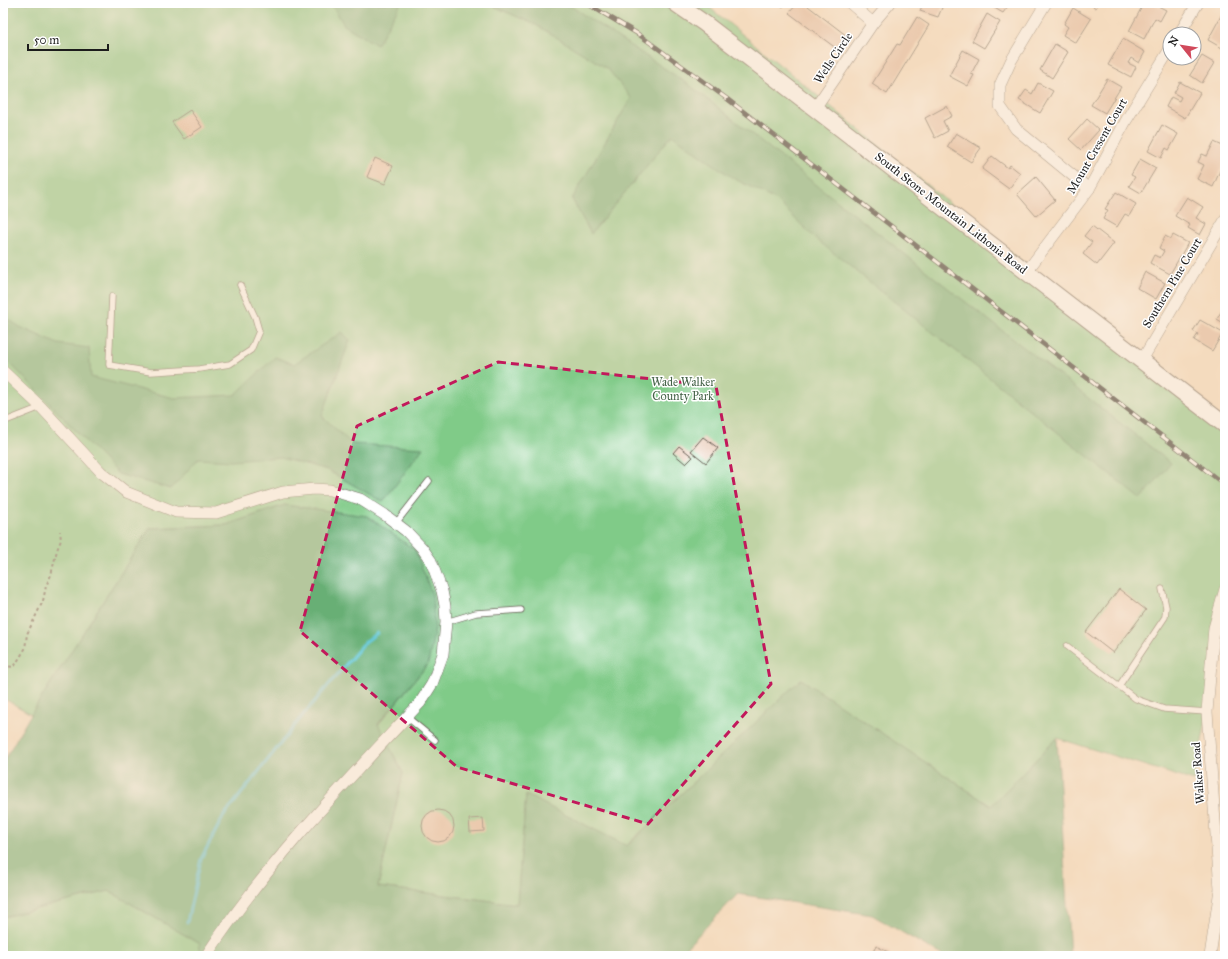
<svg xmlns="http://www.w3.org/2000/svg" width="1228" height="959" font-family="'IM FELL Great Primer',serif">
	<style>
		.green { fill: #80cb88; stroke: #4e7452 }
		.forest { fill: #68af74; stroke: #426648 }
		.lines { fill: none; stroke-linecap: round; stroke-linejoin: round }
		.stream { stroke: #5ec7da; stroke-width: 3 }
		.building { fill: #e1b79c }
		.lane-casing { stroke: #685f55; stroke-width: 7 }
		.street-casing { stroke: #685f55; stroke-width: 12 }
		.secondary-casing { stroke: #685f55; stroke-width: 18 }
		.path { stroke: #685f55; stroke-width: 2; stroke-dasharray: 3 3; stroke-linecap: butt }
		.lane { stroke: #fff; stroke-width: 5.5 }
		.street { stroke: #fff; stroke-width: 11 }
		.secondary { stroke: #fff; stroke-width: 16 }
		.rail-casing { stroke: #1c1c1c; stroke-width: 4.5 }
		.rail { stroke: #fff; stroke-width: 3; stroke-dasharray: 9; stroke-linecap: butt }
		.marked { fill: none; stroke: #c2185b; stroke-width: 3; stroke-dasharray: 8 5; stroke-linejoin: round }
		.labels { text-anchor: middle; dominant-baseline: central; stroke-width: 3; stroke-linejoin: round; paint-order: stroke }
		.street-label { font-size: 12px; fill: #1c1c1c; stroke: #fff }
		.park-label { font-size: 12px; fill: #446247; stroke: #fff }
	</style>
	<rect width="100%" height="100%" fill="#fff"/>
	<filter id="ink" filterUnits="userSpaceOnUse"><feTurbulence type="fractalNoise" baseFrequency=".025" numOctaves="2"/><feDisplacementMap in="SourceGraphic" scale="8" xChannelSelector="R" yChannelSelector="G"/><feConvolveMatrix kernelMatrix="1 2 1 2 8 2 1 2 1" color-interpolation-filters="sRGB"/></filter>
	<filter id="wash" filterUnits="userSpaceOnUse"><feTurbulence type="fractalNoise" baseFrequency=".012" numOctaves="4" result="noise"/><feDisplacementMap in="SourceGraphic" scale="16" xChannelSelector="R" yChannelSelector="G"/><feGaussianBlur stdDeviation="0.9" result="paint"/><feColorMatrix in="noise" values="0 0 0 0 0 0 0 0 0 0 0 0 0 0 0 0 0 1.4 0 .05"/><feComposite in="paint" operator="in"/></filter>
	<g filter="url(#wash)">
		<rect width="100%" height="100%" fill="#f4dbbe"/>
		<g class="green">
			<polygon points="3,3 704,3 1225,428 1225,626 1194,781 1057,738 991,806 801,680 626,846 526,795 517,904 378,887 403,773 378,725 428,664 285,505 226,525 150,528 31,714 3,698"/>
			<polygon points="109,891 201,944 197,956 3,956 3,917"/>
		</g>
		<g class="forest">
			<polygon points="331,3 401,3 377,45 344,25"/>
			<polygon points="491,3 566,3 688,84 1171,463 1141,499 816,239 776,200 733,178 672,135 591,234 572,199 631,98 608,69 538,26 491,5"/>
			<polygon points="3,316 20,327 58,344 89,348 91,377 174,398 235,395 275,357 294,364 342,332 350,340 322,416 352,444 423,448 383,502 327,470 281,457 231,461 198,459 171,489 118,474 3,356"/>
			<polygon points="285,505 367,516 415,550 432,594 435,629 428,664 378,724 403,773 378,887 517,904 526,795 627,846 801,679 991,806 1057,738 1070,956 943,956 872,915 738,894 678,956 197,956 200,944 109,891 3,917 3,762 31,714 150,528 226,525"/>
		</g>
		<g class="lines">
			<polyline class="stream" points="187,922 201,859 223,817 303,715 365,642 377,633"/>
		</g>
		<g id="blocks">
			<g class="building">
				<polygon points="778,3 786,3 783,7"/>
				<polygon points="798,3 804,3 847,36 837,49 789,13"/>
				<polygon points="923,3 944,3 938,17 920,11"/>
				<polygon points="993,3 1010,3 1003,13 991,6"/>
				<polygon points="1087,3 1099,3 1096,8"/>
				<polygon points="1144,3 1152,3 1166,10 1160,21 1155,18 1144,39 1129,31"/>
				<polygon points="1073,8 1091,19 1076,43 1063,35 1068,27 1064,24"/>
				<polygon points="987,14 1000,22 984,48 972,41"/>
				<polygon points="1222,14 1225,16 1225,43 1222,48 1208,40"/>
				<polygon points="917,17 929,25 887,94 872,84 897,44 900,45"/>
				<polygon points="1123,39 1145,52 1139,63 1131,58 1128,63 1136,67 1131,77 1108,65"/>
				<polygon points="1055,44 1068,52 1052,78 1040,70"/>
				<polygon points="963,50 979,59 971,74 974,75 968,86 949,76"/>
				<polygon points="1202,56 1214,63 1202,83 1190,75"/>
				<polygon points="1107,79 1121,87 1105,113 1091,105"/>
				<polygon points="1180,82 1200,93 1185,118 1166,107 1171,97 1179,101 1181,97 1174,93"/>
				<polygon points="1038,83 1053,91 1040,113 1019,100 1026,90 1032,94"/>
				<polygon points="947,106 952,116 943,121 948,131 935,138 925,118"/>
				<polygon points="190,110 202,127 184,139 172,122"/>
				<polygon points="1087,119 1099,130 1081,150 1069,139"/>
				<polygon points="1162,125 1178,134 1169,150 1166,148 1161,158 1148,151"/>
				<polygon points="956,133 981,148 971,162 947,147"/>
				<polygon points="1214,142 1225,147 1225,159 1213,187 1197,179 1204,165 1198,162 1202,154 1207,156"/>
				<polygon points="992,156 1008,168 1010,165 1020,173 1009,189 982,169"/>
				<polygon points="375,158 393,166 385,184 367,177"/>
				<polygon points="1140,159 1156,168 1141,193 1129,186 1135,177 1131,175"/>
				<polygon points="1036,177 1055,200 1036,216 1017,194"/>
				<polygon points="1116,192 1136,204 1129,216 1125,214 1117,227 1103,219 1108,210 1105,209"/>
				<polygon points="1187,197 1203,207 1196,218 1206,224 1200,235 1188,228 1190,225 1175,216"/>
				<polygon points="1092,226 1114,243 1097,265 1083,254 1092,242 1084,236"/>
				<polygon points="1173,235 1188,243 1170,274 1150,263 1154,255 1160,258 1164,251 1159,248 1165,236 1171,239"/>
				<polygon points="1145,272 1165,283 1156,299 1137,288"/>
				<polygon points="1225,305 1225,324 1217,319"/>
				<polygon points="1200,320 1223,333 1212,351 1194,340 1198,334 1193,331"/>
				<polygon points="703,437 718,448 706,463 691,451"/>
				<polygon points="679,446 693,457 686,464 673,453"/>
				<polygon points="1119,589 1146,610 1113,653 1086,632"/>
				<circle cx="438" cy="826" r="16"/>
				<polygon points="483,818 484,831 470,832 469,819"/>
				<polygon points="876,946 890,953 889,956 871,956"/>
			</g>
		</g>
	</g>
	<g filter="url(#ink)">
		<use href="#blocks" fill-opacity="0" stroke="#685f55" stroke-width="1"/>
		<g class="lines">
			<g class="lane-casing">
				<g id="lane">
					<polyline points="112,296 109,365 151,372 199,369 230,364 251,350 259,331 255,317 240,285"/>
					<polyline points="3,422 41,407"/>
					<polyline points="396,523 429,481"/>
					<polyline points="446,622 476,613 521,610"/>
					<polyline points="1067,646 1136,699 1164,709 1207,712"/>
					<polyline points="1119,686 1165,617 1166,607 1162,589"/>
					<polyline points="407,717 435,740"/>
				</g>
			</g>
			<g class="street-casing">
				<g id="street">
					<polyline points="850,3 873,23 890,3"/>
					<polyline points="1046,3 1011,61 1000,85 1000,106 1016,129 1089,189"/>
					<polyline points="1179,34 1198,3"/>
					<polyline points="815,108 873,23"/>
					<polyline points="1027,271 1089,189 1127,119 1170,49"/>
					<polyline points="1142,360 1225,220"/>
					<path d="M3 371 41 407 101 472 126 492 176 512 216 513 283 492 314 489 330 490 360 499 385 515 406 531 422 548 431 561 442 591 445 606 446 622 443 654 432 684 420 703C344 784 267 863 206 956"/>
					<polyline points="1210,956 1220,889 1207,712 1214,628 1225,589"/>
				</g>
			</g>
			<g class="secondary-casing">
				<polyline id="secondary" points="675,3 704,23 1225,425"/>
			</g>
			<polyline class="path" points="3,666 14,667 25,649 27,634 43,601 46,586 51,575 57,550 61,540 60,531"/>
			<use href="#lane" class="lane"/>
			<use href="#street" class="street"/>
			<use href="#secondary" class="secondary"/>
			<g class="rail-casing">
				<polyline id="rail" points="586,3 638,34 726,98 1225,485"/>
			</g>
			<use href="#rail" class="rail"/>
		</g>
	</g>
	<path d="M0 0H1228V959H0ZM498 362 716 386 771 684 648 824 457 767 300 631 357 426Z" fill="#f4dbbe" fill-opacity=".55" fill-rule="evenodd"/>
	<path class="marked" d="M498 362 716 386 771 684 648 824 457 767 300 631 357 426Z"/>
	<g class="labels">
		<g class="street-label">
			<text transform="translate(833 58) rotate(-56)">Wells Circle</text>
			<text transform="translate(1097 146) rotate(-60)">Mount Cresent Court</text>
			<text transform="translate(951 213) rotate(38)">South Stone Mountain Lithonia Road</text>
			<text transform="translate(1172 283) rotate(-59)">Southern Pine Court</text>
			<text transform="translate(1198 773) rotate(-94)">Walker Road</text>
		</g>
		<g class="park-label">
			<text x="683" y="382">Wade Walker<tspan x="683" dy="14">County Park</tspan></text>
		</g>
	</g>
	<rect width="1228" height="959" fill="none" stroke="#fff" stroke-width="16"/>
	<g transform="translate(1182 46) rotate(300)"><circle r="19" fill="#ffffff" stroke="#a4a4a4"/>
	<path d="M0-3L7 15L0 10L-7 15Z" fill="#d1495b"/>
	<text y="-6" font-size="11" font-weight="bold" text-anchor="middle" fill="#1c1c1c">N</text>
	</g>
	<path d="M28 44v6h80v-6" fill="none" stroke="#1c1c1c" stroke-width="2"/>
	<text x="34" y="44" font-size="12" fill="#1c1c1c" stroke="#ffffff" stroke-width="3" paint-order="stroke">50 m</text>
</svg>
